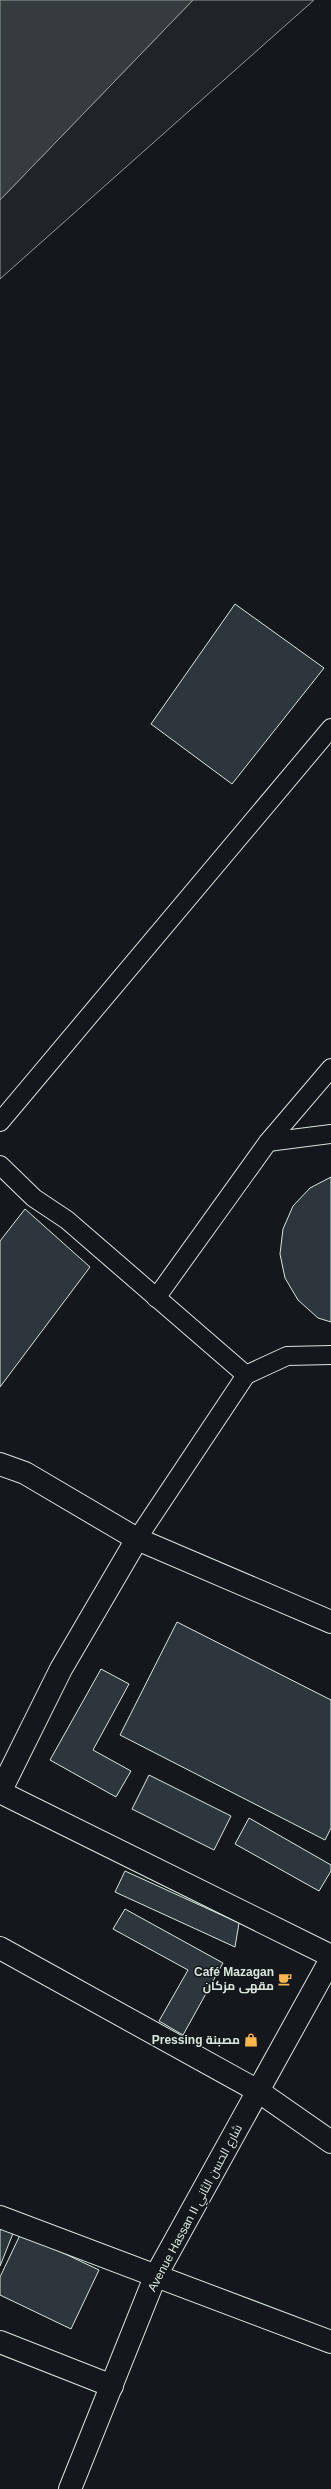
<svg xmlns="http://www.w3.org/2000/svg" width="331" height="2489" font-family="Arial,Cairo,sans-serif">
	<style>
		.green { fill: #202428; stroke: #939e99 }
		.water { fill: #363b3e; stroke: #939e99 }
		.building { fill: #2c363c; stroke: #d8e6dc }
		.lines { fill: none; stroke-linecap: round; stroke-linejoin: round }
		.service-casing { stroke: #d8e6dc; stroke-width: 20 }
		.minor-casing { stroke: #d8e6dc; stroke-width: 24 }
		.primary-casing { stroke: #d8e6dc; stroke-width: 24 }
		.service { stroke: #14181c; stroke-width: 18 }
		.minor { stroke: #14181c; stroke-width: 22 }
		.primary { stroke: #14181c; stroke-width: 22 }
		.labels { text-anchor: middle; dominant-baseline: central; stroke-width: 3; stroke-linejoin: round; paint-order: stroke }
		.poi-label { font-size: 12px; font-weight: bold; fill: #d8e6dc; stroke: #14181c; text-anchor: end }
		.street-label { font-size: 12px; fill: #d8e6dc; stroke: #14181c }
	</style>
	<rect width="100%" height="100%" fill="#14181c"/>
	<polygon class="green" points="193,0 314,0 0,279 0,200"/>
	<polygon class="water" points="0,0 193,0 0,200"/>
	<g class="building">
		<polygon points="235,604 324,668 232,784 151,724"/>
		<polygon points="331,1177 331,1322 318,1318 298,1300 285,1278 280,1254 283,1229 293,1206 310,1188"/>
		<polygon points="25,1209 90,1267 0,1387 0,1241"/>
		<polygon points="177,1622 331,1700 331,1828 325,1840 120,1735"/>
		<polygon points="101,1669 129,1684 93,1750 131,1771 116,1797 50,1760"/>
		<polygon points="149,1775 231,1816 214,1850 132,1809"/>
		<polygon points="249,1818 331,1865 331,1871 319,1891 235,1844"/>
		<polygon points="125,1871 239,1923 235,1947 115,1892"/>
		<polygon points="125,1909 223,1963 183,2035 159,2021 188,1970 113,1929"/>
		<polygon points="0,2220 16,2226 0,2266"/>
		<polygon points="21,2233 99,2270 71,2329 0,2295 0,2277"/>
	</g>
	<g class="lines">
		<g class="service-casing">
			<g id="service">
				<polyline points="0,1122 331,728"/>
				<polyline points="268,1142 331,1134"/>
				<polyline points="0,1165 34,1198 67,1220 246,1375"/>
				<polyline points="156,1298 268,1142 331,1068"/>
				<polyline points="137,1539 246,1375 287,1356 331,1355"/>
			</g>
		</g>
		<g class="minor-casing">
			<g id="minor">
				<polyline points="0,1464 25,1473 137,1539 331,1622"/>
				<polyline points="0,1792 331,1956"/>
				<polyline points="0,1792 61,1669 137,1539"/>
				<polyline points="0,1948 258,2091 331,2142"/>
				<polyline points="0,2217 331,2342"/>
				<polyline points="0,2342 112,2386"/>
			</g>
		</g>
		<g class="primary-casing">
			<polyline id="primary" points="70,2489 155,2277 331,1959"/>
		</g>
		<use href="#service" class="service"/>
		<use href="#minor" class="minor"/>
		<use href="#primary" class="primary"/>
	</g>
	<defs>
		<g id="cafe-bare" transform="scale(1.08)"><path d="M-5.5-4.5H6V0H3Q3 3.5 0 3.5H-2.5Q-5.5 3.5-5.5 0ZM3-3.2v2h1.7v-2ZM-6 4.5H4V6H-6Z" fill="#ffb74d" stroke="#14181c" stroke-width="2.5" paint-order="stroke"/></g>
		<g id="shop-bare" transform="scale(1.08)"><path d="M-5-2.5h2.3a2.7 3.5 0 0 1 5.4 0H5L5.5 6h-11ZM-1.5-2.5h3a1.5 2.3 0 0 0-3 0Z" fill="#ffb74d" stroke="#14181c" stroke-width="2.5" paint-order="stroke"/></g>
	</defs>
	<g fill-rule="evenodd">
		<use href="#cafe-bare" x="285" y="1979"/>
		<use href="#shop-bare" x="251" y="2040"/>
	</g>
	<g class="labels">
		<g class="poi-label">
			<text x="274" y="1972">Café Mazagan<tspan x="274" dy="14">مقهى مزكان</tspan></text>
			<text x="240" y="2040">Pressing مصبنة</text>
		</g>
		<g class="street-label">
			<text transform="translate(195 2208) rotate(-62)">Avenue Hassan II شارع الحسن الثاني</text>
		</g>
	</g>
</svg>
